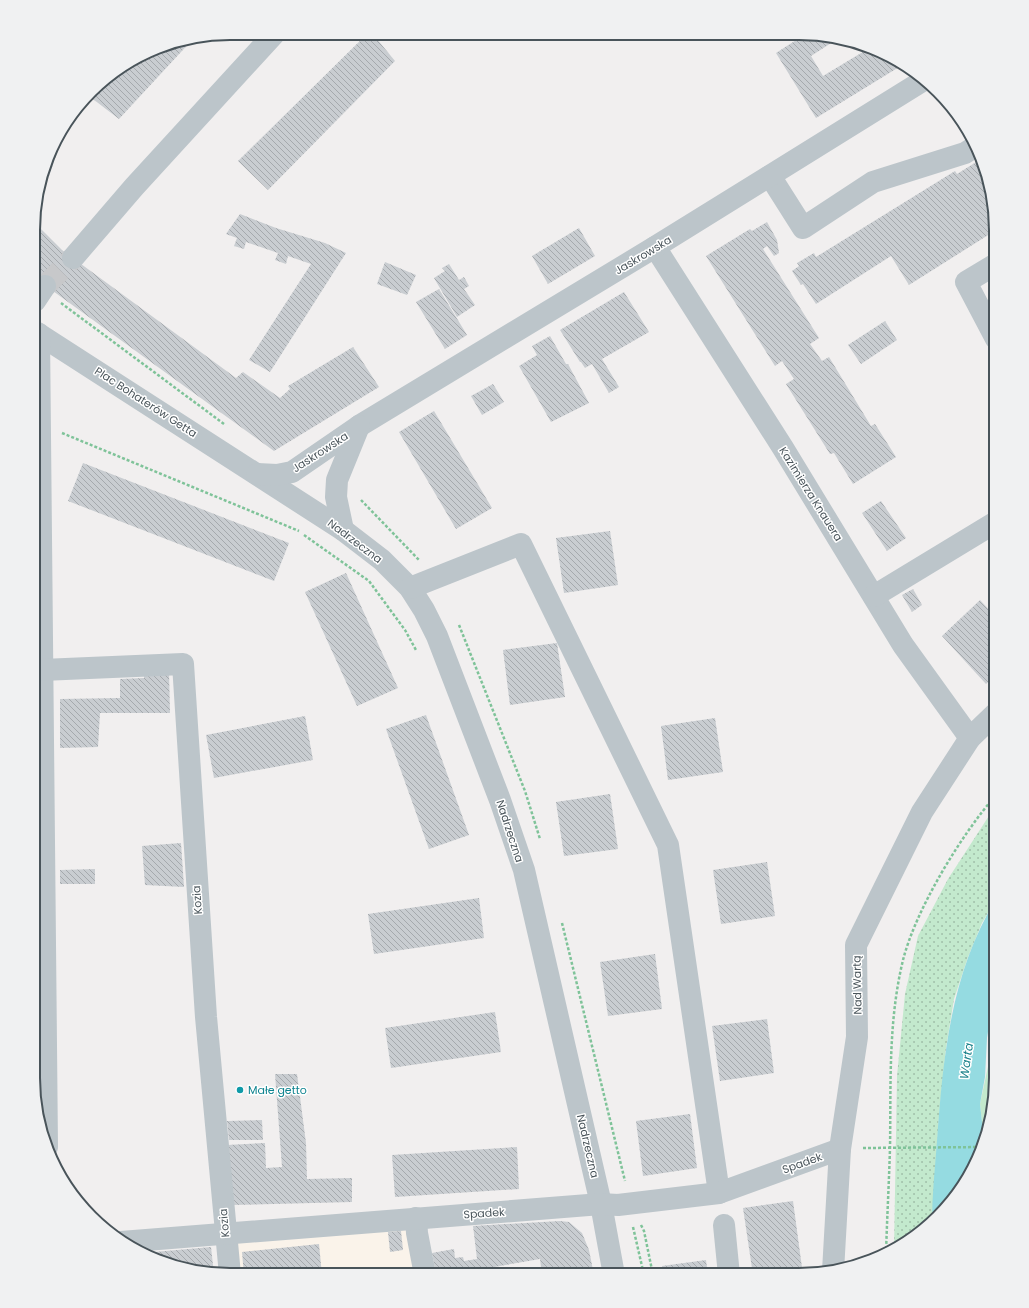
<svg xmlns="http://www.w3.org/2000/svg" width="1029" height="1308" font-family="Poppins,sans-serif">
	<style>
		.commercial { fill: #faf3ea }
		.grass { fill: url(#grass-dots) }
		.green { fill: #c3e9cd }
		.water { fill: #95dbe1 }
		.building { fill: url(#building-back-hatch) }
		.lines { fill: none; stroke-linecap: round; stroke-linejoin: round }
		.minor-tunnel { stroke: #c7c8ca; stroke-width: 22; stroke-dasharray: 22 11; stroke-linecap: butt }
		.path { stroke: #7fc399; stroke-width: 2.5; stroke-dasharray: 3 2; stroke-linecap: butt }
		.minor { stroke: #bcc5ca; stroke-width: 22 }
		.culture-dot { fill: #0f9aa8; stroke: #fff; stroke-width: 1.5 }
		.labels { text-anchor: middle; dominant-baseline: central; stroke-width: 3; stroke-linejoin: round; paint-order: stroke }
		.street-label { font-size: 11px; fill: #49545a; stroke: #fff }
		.culture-label { font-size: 11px; fill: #0d838f; stroke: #fff; text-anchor: start }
		.water-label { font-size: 12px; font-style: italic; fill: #1d828b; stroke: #fff }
		.rim { fill: none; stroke: #49545a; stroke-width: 2 }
	</style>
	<defs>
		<pattern id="grass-dots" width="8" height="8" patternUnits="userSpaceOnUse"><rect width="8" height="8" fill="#c3e9cd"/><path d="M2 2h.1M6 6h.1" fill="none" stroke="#a0bfa9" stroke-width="1.8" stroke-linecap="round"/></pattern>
		<pattern id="building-back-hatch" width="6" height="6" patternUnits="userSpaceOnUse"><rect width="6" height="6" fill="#c9cdd1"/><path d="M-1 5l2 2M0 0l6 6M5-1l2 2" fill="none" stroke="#a5a9ad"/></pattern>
	</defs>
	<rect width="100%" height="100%" fill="#f1efef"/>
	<polygon class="commercial" points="404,1229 409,1231 419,1275 238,1275 236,1243"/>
	<polygon class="grass" points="996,805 996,899 982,923 968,957 954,999 946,1048 939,1116 932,1222 894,1250 897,1076 905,994 918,936 948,879"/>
	<path class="green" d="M996 1029C996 1069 998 1113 981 1151L983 1131 980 1104Z"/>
	<path class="water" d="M996 899V983L987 1038 985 1077 980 1104 983 1131 981 1151 970 1177 938 1218 932 1222C932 1195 935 1168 937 1141 943 1056 951 973 996 899Z"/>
	<g class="building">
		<polygon points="368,33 372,33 395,61 268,190 238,161"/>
		<polygon points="804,35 825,35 839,38 811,56 823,76 871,47 904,64 816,118 776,53"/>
		<polygon points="193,39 119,119 89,96 104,80 166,44"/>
		<polygon points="56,142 60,144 35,217 35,204"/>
		<polygon points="981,159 989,179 995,223 989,226 993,232 909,285 891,256 816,304 803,284 801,285 792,271 799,266 797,263 814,253 816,257 955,171 957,174"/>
		<polygon points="240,214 276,228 325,243 346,253 270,372 249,360 311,264 288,256 286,264 275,260 278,253 246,242 244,249 234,246 237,238 226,234"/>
		<polygon points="767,222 777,240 779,253 774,256 767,246 763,249 819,338 810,344 822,361 829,357 871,426 875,424 896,457 853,484 834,453 830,454 786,384 794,379 782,361 775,366 706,256 750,229 752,231"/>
		<polygon points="35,223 62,250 236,378 243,372 280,398 290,389 288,386 353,347 379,387 274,451 35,278"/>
		<polygon points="579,228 595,256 548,284 532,256"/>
		<polygon points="385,262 416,275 407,295 377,284"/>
		<polygon points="449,264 459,280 464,277 469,286 464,289 475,305 457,317 434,278 445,271 442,268"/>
		<polygon points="439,289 467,335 445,349 416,302"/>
		<polygon points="624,292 649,332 602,359 619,387 609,393 592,364 585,368 581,362 580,362 560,330"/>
		<polygon points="885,321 897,340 861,364 848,345"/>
		<polygon points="550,336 566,364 568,364 589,403 551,422 519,366 537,355 532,346"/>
		<polygon points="493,384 504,402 482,415 471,396"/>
		<polygon points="434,411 492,508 456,529 399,432"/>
		<polygon points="83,463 289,543 274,581 68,501"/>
		<polygon points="881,501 906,538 887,551 862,513"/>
		<polygon points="610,531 618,585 564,593 556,538"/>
		<polygon points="346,573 398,688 357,706 305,592"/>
		<polygon points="913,589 922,605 912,612 902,595"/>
		<polygon points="980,600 996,617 996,675 986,684 942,636"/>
		<polygon points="557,643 565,697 510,705 503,650"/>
		<polygon points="169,671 170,713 100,713 98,747 60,748 60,699 120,698 120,679 144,678 144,673"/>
		<polygon points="426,715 469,835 429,849 386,729"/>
		<polygon points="305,716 313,760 214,778 206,735"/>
		<polygon points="715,718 723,772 668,780 661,726"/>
		<polygon points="610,794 618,849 564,856 556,802"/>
		<polygon points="181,843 184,887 145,885 142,846"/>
		<polygon points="767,862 775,916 721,924 713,870"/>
		<polygon points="95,869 95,884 60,884 60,870"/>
		<polygon points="479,898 484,938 374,954 368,914"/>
		<polygon points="655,954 662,1009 608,1016 600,962"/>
		<polygon points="33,968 34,968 36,993 33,993"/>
		<polygon points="495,1012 501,1052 391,1068 385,1028"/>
		<polygon points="767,1019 774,1073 720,1081 712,1026"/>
		<polygon points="275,1074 297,1074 306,1143 307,1179 352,1178 352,1202 232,1205 227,1145 265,1143 266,1168 282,1167"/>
		<polygon points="690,1114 697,1168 643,1176 636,1121"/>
		<polygon points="262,1120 263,1140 229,1140 227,1121"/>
		<polygon points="517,1147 519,1189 395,1197 392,1155"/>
		<polygon points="793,1201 803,1275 753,1275 743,1208"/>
		<polygon points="560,1221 569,1222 582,1233 589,1250 594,1275 542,1275 540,1259 483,1269 484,1275 436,1275 432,1253 454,1249 455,1258 463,1257 464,1261 477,1259 473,1226"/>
		<polygon points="401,1231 403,1250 390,1252 388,1232"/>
		<polygon points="319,1244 322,1275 244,1275 242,1252"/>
		<polygon points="211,1247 214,1274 167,1265 143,1253"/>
		<polygon points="706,1260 708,1275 663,1275 662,1266"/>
	</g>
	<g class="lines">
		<polyline class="minor-tunnel" points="45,286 73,258"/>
		<g class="path">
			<polyline points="61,303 224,424"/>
			<polyline points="62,433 299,531"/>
			<polyline points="361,500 419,560"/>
			<polyline points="304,535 369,581 405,630 416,650"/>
			<polyline points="459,625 525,791 540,839"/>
			<polyline points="562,923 625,1181"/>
			<polyline points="863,1148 983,1147"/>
			<polyline points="641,1225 644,1231 653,1275"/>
			<polyline points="633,1227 644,1275"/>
			<path d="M886 1254C887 1218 889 1183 890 1148 891 1085 888 1022 903 960 916 909 961 835 996 795"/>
		</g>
		<g class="minor">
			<polyline points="770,176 803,228 873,182 965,153 976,146"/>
			<polyline points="655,247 783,448 903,645 970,738"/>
			<polyline points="73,258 134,187 275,33"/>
			<polyline points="35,301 45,286"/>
			<polyline points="34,331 343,530 382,560 410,588 424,610 437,636 500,800 524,870 601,1204 614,1275"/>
			<polyline points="39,334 47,1147"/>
			<polyline points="996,339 966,282 996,264"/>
			<polyline points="257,474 277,475 292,472 359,426 655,247 924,80"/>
			<polyline points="343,530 336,497 337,480 359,426"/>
			<polyline points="410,588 521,544 668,845 719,1193"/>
			<polyline points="874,596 996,522"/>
			<polyline points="42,670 183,664 206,1017 230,1275"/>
			<polyline points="416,1218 417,1233 425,1275"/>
			<polyline points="724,1225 729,1275"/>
			<polyline points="121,1242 601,1204 618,1205 719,1193 840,1149"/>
			<polyline points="833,1271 840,1149 857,1037 856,945 922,812 970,738 996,713"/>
		</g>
	</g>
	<circle class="culture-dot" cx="240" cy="1090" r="4"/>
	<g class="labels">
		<g class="street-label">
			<text transform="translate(643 255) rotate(-31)">Jaskrowska</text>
			<text transform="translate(146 402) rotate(33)">Plac Bohaterów Getta</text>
			<text transform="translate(320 452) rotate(-33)">Jaskrowska</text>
			<text transform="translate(811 494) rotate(58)">Kazimierza Knauera</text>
			<text transform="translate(355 541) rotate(37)">Nadrzeczna</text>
			<text transform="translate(510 831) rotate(72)">Nadrzeczna</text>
			<text transform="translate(197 900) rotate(-94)">Kozia</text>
			<text transform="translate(857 985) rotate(-91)">Nad Wartą</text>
			<text transform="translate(588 1146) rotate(77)">Nadrzeczna</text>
			<text transform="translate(802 1163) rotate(-20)">Spadek</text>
			<text transform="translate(484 1213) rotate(-4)">Spadek</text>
			<text transform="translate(224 1223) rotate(-95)">Kozia</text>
		</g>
		<g class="culture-label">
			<text x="248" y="1090">Małe getto</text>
		</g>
		<g class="water-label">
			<text transform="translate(966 1061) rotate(-82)">Warta</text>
		</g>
	</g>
	<path d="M0 0H1029V1308H0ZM230 40H799A190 190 0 0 1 989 230V1078A190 190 0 0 1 799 1268H230A190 190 0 0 1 40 1078V230A190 190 0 0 1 230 40Z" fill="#f0f1f2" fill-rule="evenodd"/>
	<path class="rim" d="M230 40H799A190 190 0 0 1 989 230V1078A190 190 0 0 1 799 1268H230A190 190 0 0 1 40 1078V230A190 190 0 0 1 230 40Z"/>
</svg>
